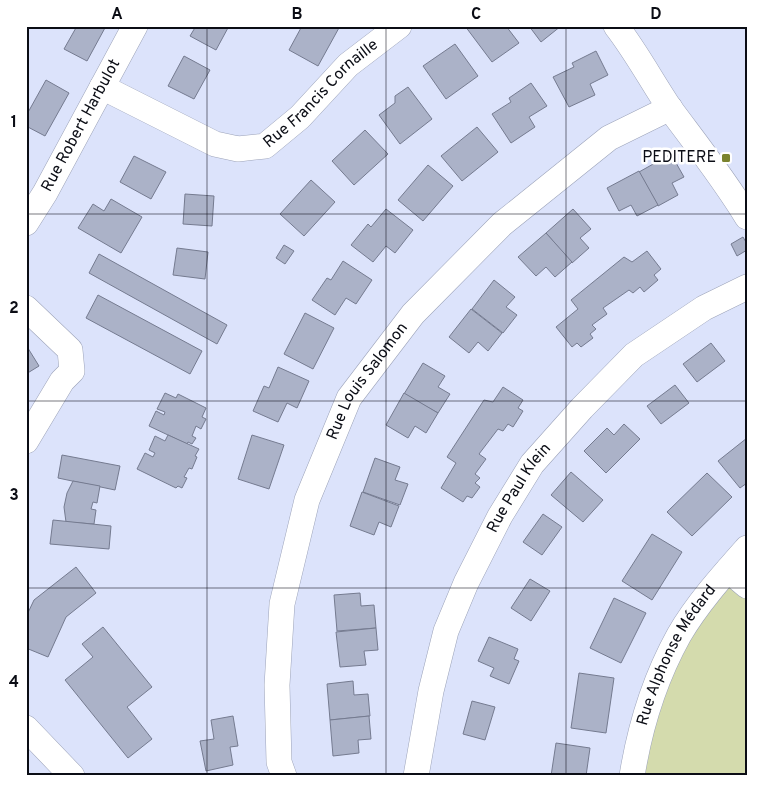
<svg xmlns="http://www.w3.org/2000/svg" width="773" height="802" font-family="Overpass,sans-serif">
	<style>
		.green { fill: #d4dbad }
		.building { fill: #abb2c8; stroke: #757b90 }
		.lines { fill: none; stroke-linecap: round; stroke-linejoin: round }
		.minor-casing { stroke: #9ca3b9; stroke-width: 26 }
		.minor { stroke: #fff; stroke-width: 25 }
		.grid { fill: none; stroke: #0b0d15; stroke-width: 1; stroke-opacity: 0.55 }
		.poi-dot { fill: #7a832f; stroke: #fff; stroke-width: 2 }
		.labels { text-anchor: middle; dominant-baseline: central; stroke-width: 5; stroke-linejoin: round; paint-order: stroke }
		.street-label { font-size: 16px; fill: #0b0d15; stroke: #fff }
		.poi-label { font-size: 16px; fill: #0b0d15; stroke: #fff; text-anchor: end }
		.neatline { fill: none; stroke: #0b0d15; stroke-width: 2 }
		.grid-label { font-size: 16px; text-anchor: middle; font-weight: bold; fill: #0b0d15 }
	</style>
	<rect width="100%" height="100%" fill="#dce3fb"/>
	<polygon class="green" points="728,570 747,586 747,776 632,776 647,705"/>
	<g class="building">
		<polygon points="77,26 106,26 87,61 64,49"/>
		<polygon points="196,26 229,26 216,50 190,36"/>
		<polygon points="302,26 340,26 318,66 289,50"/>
		<polygon points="465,26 506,26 519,43 492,62"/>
		<polygon points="529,26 561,26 541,42"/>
		<polygon points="455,44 478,76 446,99 423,66"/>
		<polygon points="596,51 608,75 590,84 595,95 569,107 553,77 574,67 572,63"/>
		<polygon points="184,56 210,70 194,99 168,86"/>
		<polygon points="46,80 69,93 45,136 26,126 26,116"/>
		<polygon points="531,83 547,106 529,117 535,127 511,143 492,114 511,102 509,98"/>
		<polygon points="408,87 432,119 400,144 379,115 395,103 395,96"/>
		<polygon points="477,127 498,152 462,181 441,156"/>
		<polygon points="365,130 388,154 354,185 332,161"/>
		<polygon points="671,154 684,177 672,183 678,195 658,206 639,172"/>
		<polygon points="134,156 166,172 151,199 120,182"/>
		<polygon points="428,165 453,186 423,221 398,200"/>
		<polygon points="639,171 658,205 637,216 631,205 619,211 607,188"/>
		<polygon points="311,180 335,202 304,236 280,214"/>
		<polygon points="185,194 214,196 212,226 183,224"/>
		<polygon points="111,199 142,217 121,253 78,228 93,204 104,211"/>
		<polygon points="386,209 413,230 395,253 386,246 373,262 351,245 368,224 371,227"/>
		<polygon points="573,209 591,229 580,238 589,248 572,263 546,233"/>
		<polygon points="546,233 572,262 555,277 546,267 536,276 518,257"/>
		<polygon points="743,237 747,244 747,250 737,256 731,244"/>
		<polygon points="284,245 294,251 285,264 276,258"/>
		<polygon points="177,248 208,252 205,279 173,275"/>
		<polygon points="647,251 661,269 654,275 658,280 644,292 640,287 633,293 629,290 603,308 607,314 592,325 596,329 590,334 593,338 581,347 577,343 572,347 556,327 578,309 571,300 624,257 632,262"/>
		<polygon points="99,254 227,325 217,344 89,273"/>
		<polygon points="343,261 372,280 356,304 346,298 335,315 312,300 327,278 331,280"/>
		<polygon points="494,280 515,297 506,307 517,315 503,333 472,309"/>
		<polygon points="98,295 202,351 190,374 86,318"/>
		<polygon points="471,309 502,333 488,351 478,342 469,353 449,337"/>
		<polygon points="305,313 334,328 313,369 284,354"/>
		<polygon points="711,343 725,361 697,382 683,364"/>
		<polygon points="26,345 39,366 26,374"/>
		<polygon points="423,363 445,376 438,387 450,394 438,413 404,394"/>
		<polygon points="278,367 309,381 297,408 287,403 278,422 253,411 264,386 269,388"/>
		<polygon points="675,385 689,403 661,424 647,406"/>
		<polygon points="503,387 523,400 518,408 523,411 513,427 508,424 503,431 498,429 479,454 486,459 475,474 480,478 475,483 480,487 472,498 467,496 463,502 441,488 456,463 447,457 484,400 493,402"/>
		<polygon points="165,393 176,398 178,394 206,408 202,417 206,419 201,429 196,426 192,436 196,438 192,444 188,442 187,444 149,426 156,411 164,415 165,412 157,409"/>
		<polygon points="404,393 438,413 426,433 415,426 408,438 386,425"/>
		<polygon points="624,424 640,439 606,473 584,451 607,428 614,435"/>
		<polygon points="168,435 199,449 195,456 197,457 192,469 189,468 184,477 187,478 182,488 178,486 176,488 137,469 145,453 153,457 155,453 149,450 155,436 165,441"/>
		<polygon points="252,435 284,445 269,489 238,479"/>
		<polygon points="747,438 747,483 740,488 718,461"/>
		<polygon points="62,455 120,466 115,490 58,478"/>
		<polygon points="375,458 400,467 395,480 408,484 400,505 363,492"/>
		<polygon points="571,472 603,500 583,522 551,495"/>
		<polygon points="707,473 732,497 692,536 667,512"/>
		<polygon points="73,481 100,486 97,503 93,502 91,509 96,510 94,524 66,522 64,507 67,493"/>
		<polygon points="362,492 399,506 391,527 379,522 374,535 350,526"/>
		<polygon points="543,514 562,527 542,555 523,542"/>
		<polygon points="53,520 111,526 109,549 50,544"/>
		<polygon points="652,534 682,552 652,600 622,581"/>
		<polygon points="76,567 96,593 66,617 48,657 26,648 26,617 34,600"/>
		<polygon points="530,579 550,591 531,621 511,608"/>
		<polygon points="360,593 361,606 374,605 376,628 337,631 334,595"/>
		<polygon points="614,598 646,613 621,663 590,648"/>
		<polygon points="103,627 152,687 127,707 152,739 128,758 65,680 93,657 82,644"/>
		<polygon points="376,628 378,650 364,651 366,665 340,667 336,632"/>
		<polygon points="489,637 518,649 514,659 519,661 509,684 490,676 494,668 478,661"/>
		<polygon points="579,673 614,678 606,733 571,728"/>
		<polygon points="353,681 354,695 368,694 370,716 330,720 327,684"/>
		<polygon points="472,701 495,707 485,740 463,734"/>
		<polygon points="233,716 238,746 230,747 233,765 206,771 200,741 214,739 211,720"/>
		<polygon points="369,716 371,739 358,740 359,753 333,756 330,720"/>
		<polygon points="556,743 590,748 586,776 551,776"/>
	</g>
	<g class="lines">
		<g class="minor-casing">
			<g id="minor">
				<path d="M616 26C637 53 652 82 671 110 697 145 724 179 747 217"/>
				<path id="s1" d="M102 87 215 144 238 149 265 146 300 117 348 65 399 26"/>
				<path id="s2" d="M26 223 45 193 135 26"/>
				<polyline points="26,308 70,350 72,371 62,381 26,441"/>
				<polyline points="728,570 747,586"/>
				<polyline points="26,728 72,776"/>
				<path id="s3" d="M284 776 279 762 277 685 282 604 307 500 349 398 413 314 502 224 609 138 670 108"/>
				<path id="s4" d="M416 776 431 691 446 631 466 583 500 516 532 464 582 408 634 355 704 308 747 287"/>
				<path id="s5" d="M632 776C640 726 654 680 679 635 697 604 723 575 747 548"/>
			</g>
		</g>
		<use href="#minor" class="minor"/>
	</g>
	<path class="grid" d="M207 26V776M386 26V776M566 26V776M26 214H747M26 401H747M26 588H747"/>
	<rect class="poi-dot" x="721" y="153" width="10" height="10" rx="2.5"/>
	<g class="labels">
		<g class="street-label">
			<text stroke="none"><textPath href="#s1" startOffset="254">Rue Francis Cornaille</textPath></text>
			<text stroke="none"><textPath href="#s2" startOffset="112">Rue Robert Harbulot</textPath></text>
			<text stroke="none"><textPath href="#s3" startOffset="414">Rue Louis Salomon</textPath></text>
			<text stroke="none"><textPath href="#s4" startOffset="309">Rue Paul Klein</textPath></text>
			<text stroke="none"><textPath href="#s5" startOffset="130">Rue Alphonse Médard</textPath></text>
		</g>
		<g class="poi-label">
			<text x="716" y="158">PEDITERE</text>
		</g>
	</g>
	<rect width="773" height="802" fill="none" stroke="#ffffff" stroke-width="55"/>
	<rect x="28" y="28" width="718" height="746" class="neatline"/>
	<g class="grid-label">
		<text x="117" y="19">A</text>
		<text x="297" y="19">B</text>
		<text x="476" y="19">C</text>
		<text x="656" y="19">D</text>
		<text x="14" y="127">1</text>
		<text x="14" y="313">2</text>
		<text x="14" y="500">3</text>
		<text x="14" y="687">4</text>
	</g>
</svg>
